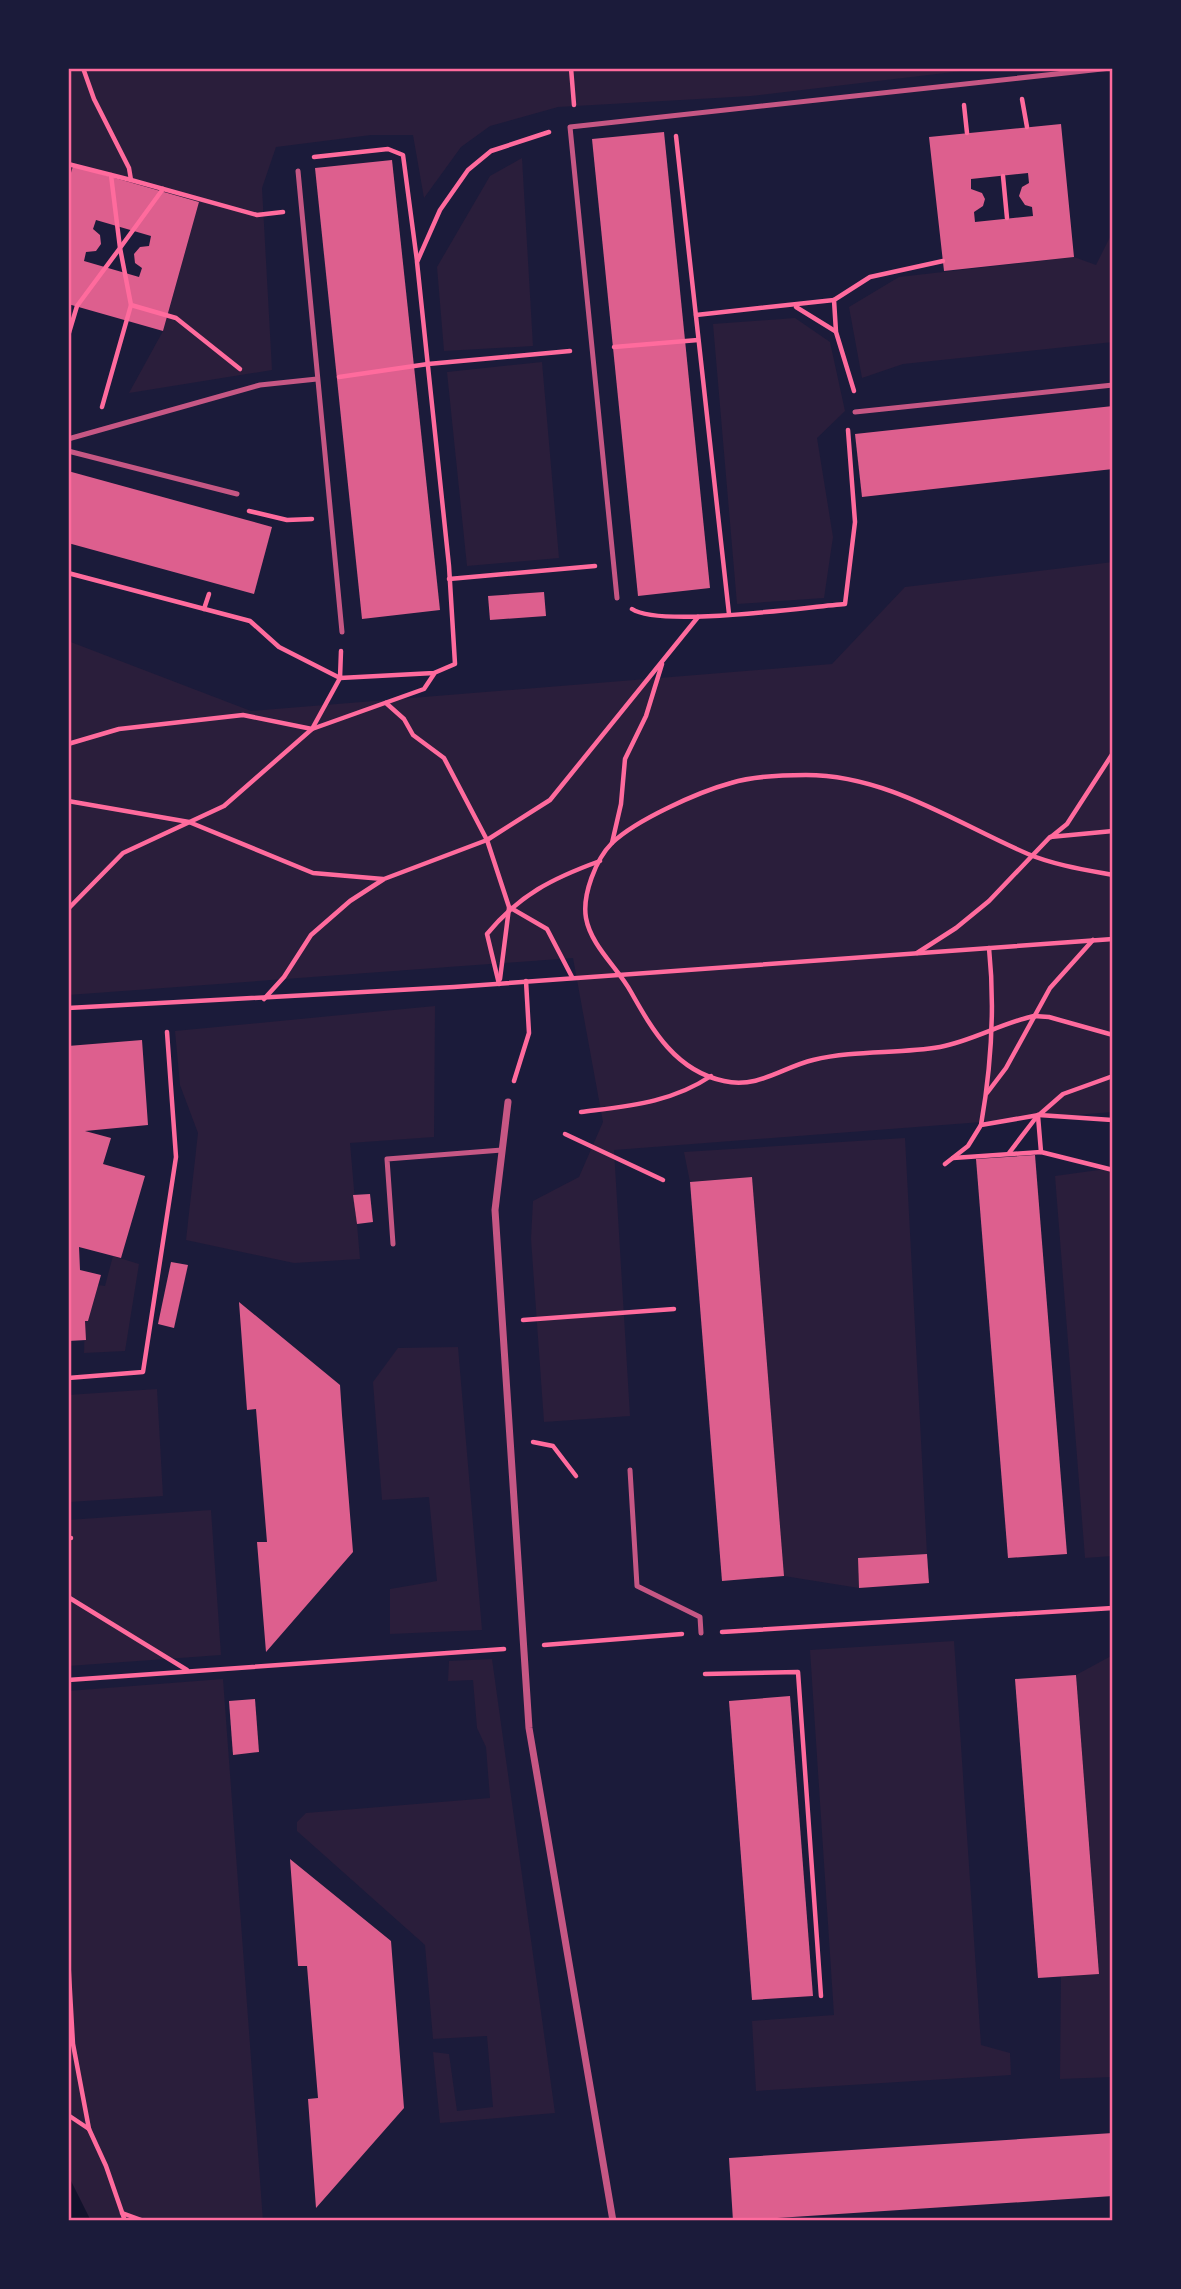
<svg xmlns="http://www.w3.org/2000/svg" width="1181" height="2289" font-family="'Nunito Sans',sans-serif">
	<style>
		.green { fill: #2a1e3b }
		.water { fill: #12122b }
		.building { fill: #dd5f8e; fill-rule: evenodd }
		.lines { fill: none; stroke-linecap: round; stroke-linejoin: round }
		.path { stroke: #ff6b9d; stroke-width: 4.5 }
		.service { stroke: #c65784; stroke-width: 5 }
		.minor { stroke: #c65784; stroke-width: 7 }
		.neatline { fill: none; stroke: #ff6b9d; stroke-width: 2.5 }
	</style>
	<rect width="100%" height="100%" fill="#1b1b3a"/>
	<g class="green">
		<polygon points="68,68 987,68 751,96 558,107 490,126 461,147 424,198 413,135 371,135 276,147 262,188 272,370 129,393 163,331 199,202 74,166 68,183"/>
		<polygon points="522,158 533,346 444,351 437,267 490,176"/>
		<polygon points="1111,235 1113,342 903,364 862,378 849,307 899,277 1074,257 1096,265"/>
		<polygon points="795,318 830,342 845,411 817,438 833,537 824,598 737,604 713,324"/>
		<polygon points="542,362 559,558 467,566 447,372"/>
		<polygon points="1113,562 1113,1112 614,1150 630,1416 544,1422 531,1239 533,1201 579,1177 603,1122 573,958 68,995 68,641 251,711 832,664 905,587"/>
		<polygon points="435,1006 434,1137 350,1143 360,1259 294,1263 186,1240 198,1133 180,1085 175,1031"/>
		<polygon points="905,1138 927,1554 858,1558 859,1588 784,1576 752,1177 690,1182 684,1152"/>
		<polygon points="1113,1168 1113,1556 1085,1558 1055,1176"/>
		<polygon points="113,1256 139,1264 125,1351 84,1353 85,1321 88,1321 98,1285 105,1286"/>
		<polygon points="458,1347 482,1630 390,1634 390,1589 437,1581 429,1497 382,1500 373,1382 398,1348"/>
		<polygon points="157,1389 163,1496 69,1502 68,1395"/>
		<polygon points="211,1510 221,1655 68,1666 68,1520"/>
		<polygon points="954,1641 981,2045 1010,2053 1011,2075 756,2091 752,2021 834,2015 810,1650"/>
		<polygon points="1113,1655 1113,2077 1060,2079 1061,1977 1099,1973 1076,1675"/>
		<polygon points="492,1659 555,2113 440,2123 433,2052 449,2054 457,2111 493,2107 487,2036 433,2039 425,1945 297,1831 297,1822 306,1813 490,1798 486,1747 477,1728 473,1680 448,1681 449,1661"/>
		<polygon points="223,1679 263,2221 68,2221 68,1691"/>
	</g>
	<polygon class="water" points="68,2175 91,2221 68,2221"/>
	<g class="building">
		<path d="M1061 124 1074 257 944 271 929 137ZM1028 173 1029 183 1022 187 1019 196 1025 205 1032 207 1033 216 975 222 974 212 983 206 985 199 982 193 971 189V179Z"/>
		<polygon points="664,132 710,588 638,596 592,139"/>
		<polygon points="392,160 440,610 362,619 315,168"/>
		<path d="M73 166 199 202 163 331 68 304V183ZM96 220 151 236 149 246 140 247 134 254 135 263 142 268 139 277 84 261 86 252 96 251 101 244 100 235 93 229Z"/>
		<polygon points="1113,406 1113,469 862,497 855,434"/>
		<polygon points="68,471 272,527 254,594 68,543"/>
		<polygon points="544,592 546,616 490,620 488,596"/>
		<polygon points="142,1040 148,1125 85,1131 111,1138 103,1164 145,1176 121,1258 79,1247 80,1270 101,1275 88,1321 85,1321 86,1340 68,1341 68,1046"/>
		<polygon points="1035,1155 1067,1554 1008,1558 976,1159"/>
		<polygon points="752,1177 784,1576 722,1581 690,1182"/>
		<polygon points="370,1194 373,1222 357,1224 353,1195"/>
		<polygon points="171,1262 188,1265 174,1328 158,1324"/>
		<polygon points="239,1302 340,1385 342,1415 353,1552 266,1652 257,1542 267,1542 256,1409 247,1410"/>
		<polygon points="927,1554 929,1583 859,1588 858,1558"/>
		<polygon points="1076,1675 1099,1974 1038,1978 1015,1679"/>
		<polygon points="790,1696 813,1996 752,2000 729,1701"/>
		<polygon points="255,1699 259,1752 233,1755 229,1701"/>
		<polygon points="290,1859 391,1941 404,2108 316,2208 308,2099 318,2098 307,1966 298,1966"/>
		<polygon points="1113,2133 1113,2196 733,2221 729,2158"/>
	</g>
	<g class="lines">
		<g class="path">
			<polyline points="83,68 94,99 129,168 131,180 257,215 283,212"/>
			<polyline points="571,68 574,105"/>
			<polyline points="1022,99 1027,127"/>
			<polyline points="964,105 967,133"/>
			<polyline points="676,136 729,614"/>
			<polyline points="314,157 388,149 403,155 417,261"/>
			<polyline points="68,164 131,180"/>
			<polyline points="1003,176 1007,218"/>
			<polyline points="131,305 176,318 240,369"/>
			<polyline points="796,307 835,331"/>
			<polyline points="696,315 834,300"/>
			<polyline points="68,336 77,306 120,248 111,175"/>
			<polyline points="614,347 698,340"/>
			<polyline points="339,377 428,364 570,351"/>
			<polyline points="854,391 836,332 834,300 870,277 943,261"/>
			<polyline points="102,407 131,305 120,248 163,189"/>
			<polyline points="249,511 287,520 312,519"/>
			<polyline points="68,573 250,621 279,647 340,678 312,729 224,806 123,853 68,909"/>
			<polyline points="449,579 595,566"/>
			<polyline points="204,609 209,594"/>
			<path d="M632 609C660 628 805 607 845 604L855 522 848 430"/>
			<polyline points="341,651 340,678 434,673 455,664 449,566 417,262 440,210 468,170 491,151 549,132"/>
			<polyline points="386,703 404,719 413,735 444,758 487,840 509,907 547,929 572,977"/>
			<polyline points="68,744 119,729 243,715 312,729 424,689 434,674"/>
			<polyline points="68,801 189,822 313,873 383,879"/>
			<polyline points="1051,837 1067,824 1113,753"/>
			<polyline points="612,843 621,804 625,759 646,716 662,664"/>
			<path d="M1113 875C1086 870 1054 865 1028 854 956 823 887 775 806 775 781 775 754 776 731 783 698 792 636 820 612 843 596 859 582 895 586 918 591 946 618 968 631 992 653 1031 676 1071 724 1081 758 1089 783 1067 813 1060 855 1050 898 1054 940 1047 972 1041 1002 1023 1034 1016L1049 1017 1113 1035"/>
			<polyline points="917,953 956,928 989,901 1050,837 1113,831"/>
			<polyline points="500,979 509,908"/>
			<path d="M499 984 487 934C519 895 553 878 600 861"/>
			<polyline points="264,999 284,977 311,935 350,901 384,879 487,840 550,800 698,617"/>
			<polyline points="68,1008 454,987 1113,939"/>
			<polyline points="514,1081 529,1033 526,981"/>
			<polyline points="987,1093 1006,1068 1050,988 1093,940"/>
			<path d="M581 1112C627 1106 671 1103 711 1076"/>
			<polyline points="1039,1115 1112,1120"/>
			<polyline points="1038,1116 1041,1152"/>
			<path d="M981 1125C991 1068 995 1006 989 948"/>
			<polyline points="565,1134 663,1180"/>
			<polyline points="1009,1153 1038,1115"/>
			<polyline points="953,1158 1041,1152 1113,1170"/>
			<polyline points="945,1164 968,1146 981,1125 1039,1115 1063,1094 1113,1076"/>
			<polyline points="523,1320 674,1309"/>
			<polyline points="68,1378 143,1372 176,1157 167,1032"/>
			<polyline points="533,1442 553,1446 576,1476"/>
			<polyline points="68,1538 71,1538"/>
			<polyline points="68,1597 187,1670"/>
			<polyline points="722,1632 1113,1608"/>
			<polyline points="544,1645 682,1634"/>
			<polyline points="705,1674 798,1672 821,1996"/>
			<polyline points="68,1680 504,1649"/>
			<polyline points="68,1957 73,2044 89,2129"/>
			<polyline points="68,2115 89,2129 106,2166 125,2221"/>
			<polyline points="122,2213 144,2221"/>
		</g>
		<g class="service">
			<polyline points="298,171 342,632"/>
			<polyline points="855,412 1113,385"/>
			<polyline points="68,439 260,385 317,379"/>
			<polyline points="68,451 237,494"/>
			<polyline points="617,598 570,127 1111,68"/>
			<polyline points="393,1244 387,1159 502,1150"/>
			<polyline points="630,1470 637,1586 700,1617 701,1633"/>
		</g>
		<polyline class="minor" points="508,1102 495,1210 529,1728 613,2221"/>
	</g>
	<rect width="1181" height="2289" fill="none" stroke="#1b1b3a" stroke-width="140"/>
	<rect x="70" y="70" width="1041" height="2149" class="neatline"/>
</svg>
